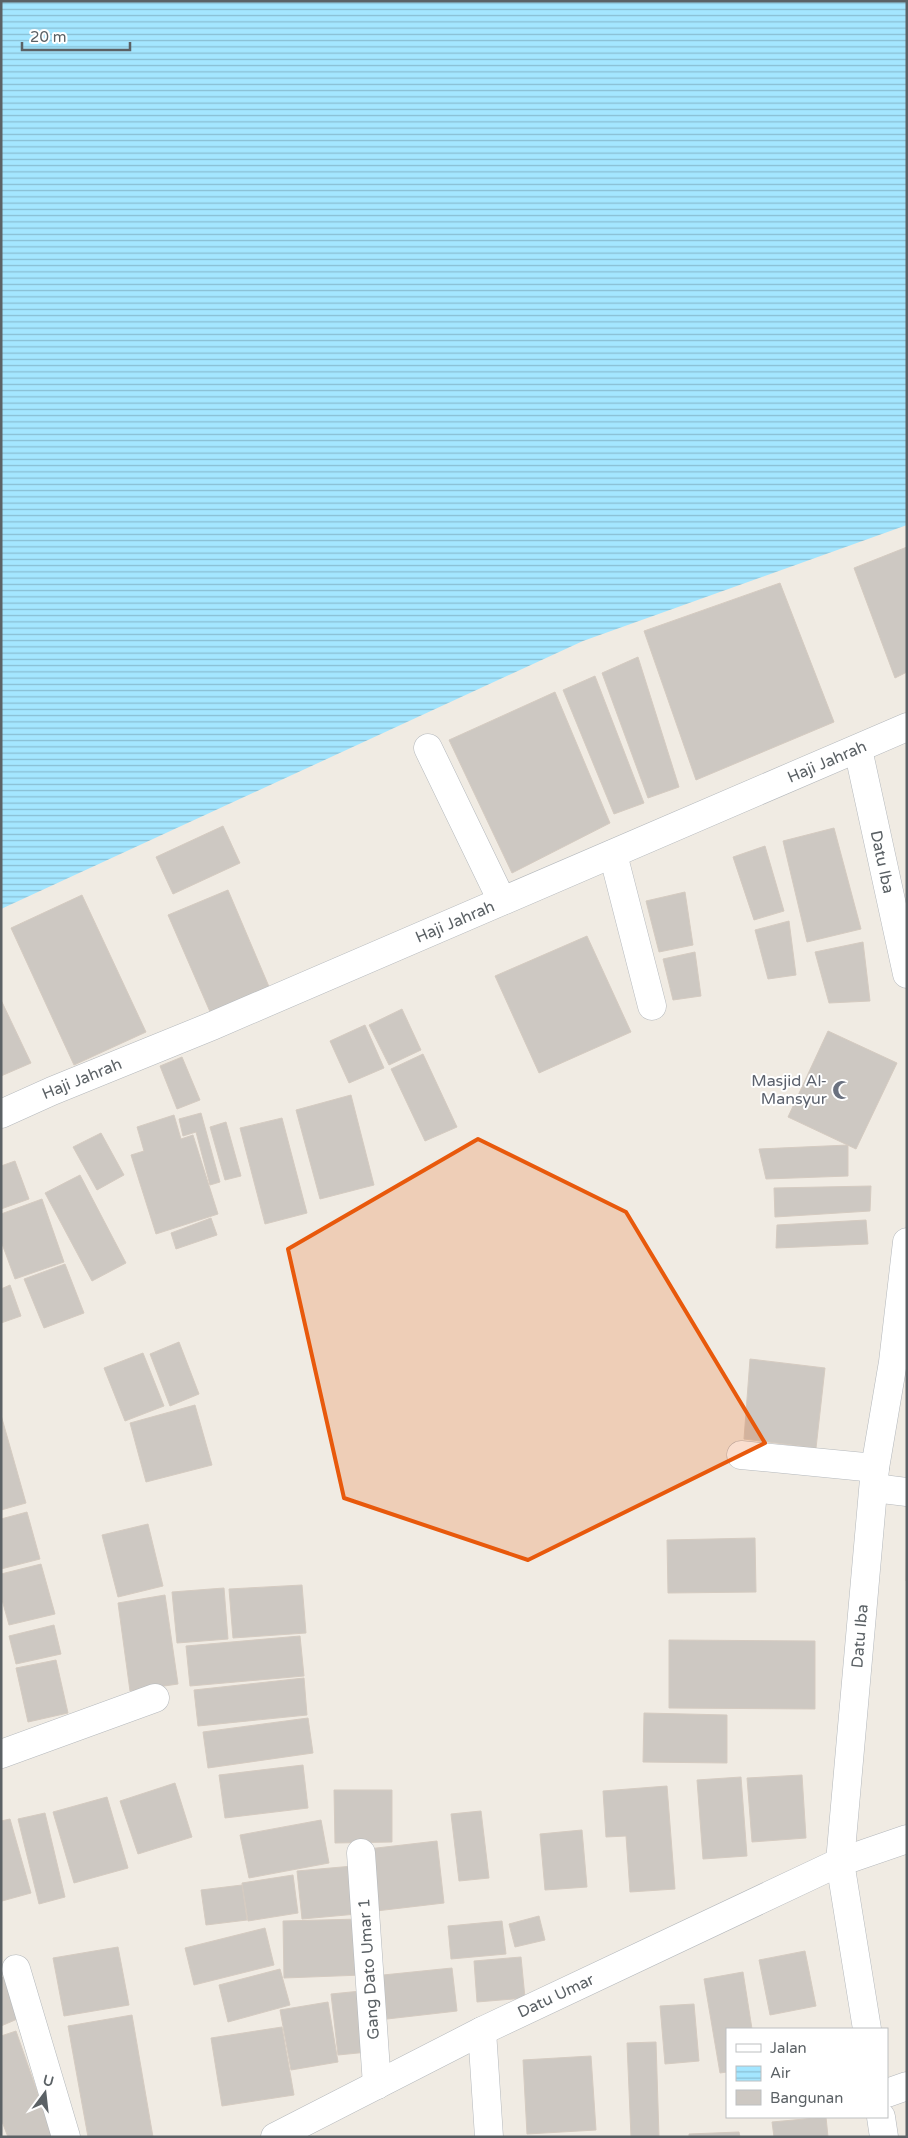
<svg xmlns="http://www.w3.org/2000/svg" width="908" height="2138" font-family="'Varela Round',sans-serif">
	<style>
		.water { fill: url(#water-rules) }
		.building { fill: #cdc8c2; stroke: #d5cbc1 }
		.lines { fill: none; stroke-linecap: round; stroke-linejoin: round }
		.minor-casing { stroke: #b4b8bc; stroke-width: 29 }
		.minor { stroke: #fff; stroke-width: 28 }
		.marked { fill: #e8590c; fill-opacity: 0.2; stroke: #e8590c; stroke-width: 4; stroke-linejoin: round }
		.labels { text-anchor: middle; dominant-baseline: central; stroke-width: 4; stroke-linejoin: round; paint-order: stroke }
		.street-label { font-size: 16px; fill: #5b6165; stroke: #fff }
		.worship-label { font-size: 16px; fill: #5b616d; stroke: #fff; text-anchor: end }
	</style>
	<defs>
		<pattern id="water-rules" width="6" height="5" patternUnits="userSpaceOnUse" patternTransform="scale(1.25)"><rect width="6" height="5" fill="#a4e6ff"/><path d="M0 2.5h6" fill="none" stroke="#89bed2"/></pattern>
	</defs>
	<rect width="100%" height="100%" fill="#f0ebe3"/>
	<polygon class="water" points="1,1 907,1 907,525 583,641 1,909"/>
	<g class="building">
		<polygon points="907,547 907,672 895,678 854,568"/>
		<polygon points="780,583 834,722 696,780 644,631"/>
		<polygon points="638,657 679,787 648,798 602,673"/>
		<polygon points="595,676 644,803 614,814 563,690"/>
		<polygon points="555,692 610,823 512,873 449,740"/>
		<polygon points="223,826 240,863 173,894 156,857"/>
		<polygon points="834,828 861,929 807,942 783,841"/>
		<polygon points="765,846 784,911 754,920 733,857"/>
		<polygon points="228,890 270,989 211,1014 168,915"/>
		<polygon points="685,892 693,945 659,952 646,901"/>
		<polygon points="82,895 146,1032 74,1065 11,928"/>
		<polygon points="789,921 796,975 768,979 755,930"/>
		<polygon points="587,936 631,1032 539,1073 495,976"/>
		<polygon points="863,942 870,1001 829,1003 815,952"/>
		<polygon points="695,952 701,996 673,1000 663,959"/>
		<polygon points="1,1000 31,1063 1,1076"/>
		<polygon points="402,1009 421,1050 389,1065 369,1025"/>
		<polygon points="365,1025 384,1068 349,1083 330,1041"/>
		<polygon points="828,1031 897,1063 856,1149 788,1117"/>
		<polygon points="423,1054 457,1127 425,1141 391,1069"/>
		<polygon points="182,1057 200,1100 177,1109 160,1066"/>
		<polygon points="351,1095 374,1185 320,1199 296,1110"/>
		<polygon points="201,1113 220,1182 210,1185 196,1132 183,1136 179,1119"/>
		<polygon points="174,1115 181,1139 193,1135 218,1214 156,1234 131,1155 144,1151 137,1127"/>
		<polygon points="282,1118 307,1213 265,1224 240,1128"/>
		<polygon points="226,1122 241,1176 225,1180 210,1127"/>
		<polygon points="101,1133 124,1175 97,1190 73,1147"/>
		<polygon points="848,1145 848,1176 766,1179 759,1149"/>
		<polygon points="15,1161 29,1199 1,1209 1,1166"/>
		<polygon points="80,1175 126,1263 92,1281 45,1193"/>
		<polygon points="871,1186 870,1211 775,1217 774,1188"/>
		<polygon points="42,1199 64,1262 15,1279 1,1241 1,1214"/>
		<polygon points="211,1218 217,1235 176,1249 171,1233"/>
		<polygon points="866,1220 868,1244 776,1248 777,1225"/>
		<polygon points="65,1264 84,1313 44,1328 24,1279"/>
		<polygon points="10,1285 21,1316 1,1323 1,1289"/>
		<polygon points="179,1342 199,1394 170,1406 150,1354"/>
		<polygon points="143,1353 164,1406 125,1421 104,1368"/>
		<polygon points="750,1359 825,1368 816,1448 744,1439"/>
		<polygon points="195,1405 212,1465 146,1482 130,1423"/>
		<polygon points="1,1415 26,1503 1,1510"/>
		<polygon points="27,1512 40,1559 1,1569 1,1519"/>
		<polygon points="907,1515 907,1581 906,1581"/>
		<polygon points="148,1524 163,1586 118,1597 102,1535"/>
		<polygon points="755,1538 756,1592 668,1593 667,1540"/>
		<polygon points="41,1564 55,1614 9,1625 1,1596 1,1574"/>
		<polygon points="302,1585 306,1633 233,1638 229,1589"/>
		<polygon points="224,1588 228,1639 177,1643 172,1592"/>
		<polygon points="165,1595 178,1684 130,1691 118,1603"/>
		<polygon points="54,1625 61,1654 16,1664 9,1636"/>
		<polygon points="300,1636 304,1676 190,1686 186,1646"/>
		<polygon points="669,1640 815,1641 815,1709 669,1708"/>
		<polygon points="56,1660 68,1713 28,1722 16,1668"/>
		<polygon points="304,1678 307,1715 198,1726 194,1690"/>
		<polygon points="644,1713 727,1715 727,1763 643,1762"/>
		<polygon points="308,1718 313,1753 208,1768 203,1732"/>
		<polygon points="303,1765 308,1808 225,1818 219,1775"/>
		<polygon points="802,1775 806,1838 752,1842 747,1778"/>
		<polygon points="741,1777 747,1856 703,1859 697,1780"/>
		<polygon points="175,1783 192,1837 138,1854 120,1801"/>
		<polygon points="667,1786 675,1889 630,1892 626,1836 606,1837 603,1791"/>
		<polygon points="334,1790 392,1790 392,1842 335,1843"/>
		<polygon points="107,1797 128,1868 74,1883 53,1812"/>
		<polygon points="481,1811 489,1878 459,1881 451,1814"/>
		<polygon points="45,1813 65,1897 39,1904 18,1819"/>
		<polygon points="10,1819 31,1893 2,1901 1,1821"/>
		<polygon points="321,1820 329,1863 249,1878 240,1835"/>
		<polygon points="582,1830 587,1887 545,1890 540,1834"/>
		<polygon points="437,1841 444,1903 376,1911 368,1849"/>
		<polygon points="353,1866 357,1914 302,1919 297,1871"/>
		<polygon points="293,1875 298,1913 248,1921 242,1883"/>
		<polygon points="242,1885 247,1920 206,1925 201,1890"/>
		<polygon points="539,1916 545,1940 515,1947 509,1924"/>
		<polygon points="360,1919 362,1975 284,1978 283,1921"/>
		<polygon points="502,1921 506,1954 451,1959 448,1926"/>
		<polygon points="265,1928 274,1965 194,1985 185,1948"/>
		<polygon points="118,1947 129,2005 64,2016 53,1958"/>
		<polygon points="805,1951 816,2006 770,2015 759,1960"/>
		<polygon points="521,1957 525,1998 477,2002 474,1961"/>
		<polygon points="452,1968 457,2011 387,2019 383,1975"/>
		<polygon points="280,1969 290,2005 228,2022 219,1985"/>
		<polygon points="743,1972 752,2029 727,2029 727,2072 720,2073 704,1979"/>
		<polygon points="6,1976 22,2017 1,2026 1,1978"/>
		<polygon points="361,1991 368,2052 338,2055 331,1994"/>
		<polygon points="328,2002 338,2062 291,2070 280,2010"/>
		<polygon points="694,2004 699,2061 665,2064 660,2006"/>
		<polygon points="132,2015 153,2137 88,2137 68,2026"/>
		<polygon points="282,2027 294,2095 222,2106 211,2038"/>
		<polygon points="16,2031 53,2137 8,2137 1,2119 1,2036"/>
		<polygon points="656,2042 659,2137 631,2137 627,2043"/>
		<polygon points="591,2056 596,2130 527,2134 523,2060"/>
		<polygon points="826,2117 828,2137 774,2137 772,2122"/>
		<polygon points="739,2132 740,2137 689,2137 689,2134"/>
	</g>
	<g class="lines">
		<g class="minor-casing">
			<g id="minor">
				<polyline points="428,748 502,901"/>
				<polyline points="858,749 907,974"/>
				<polyline points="613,854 652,1006"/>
				<polyline points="1,1114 52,1091 212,1026 907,727"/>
				<polyline points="741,1455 875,1468"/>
				<polyline points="874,1488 907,1492"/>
				<polyline points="1,1754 155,1698"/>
				<polyline points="361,1853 377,2085"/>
				<polyline points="16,1969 66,2137"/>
				<polyline points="867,2029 840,1862 875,1468 893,1362 907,1242"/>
				<polyline points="482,2031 489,2137"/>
				<polyline points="887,2093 907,2086"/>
				<polyline points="881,2117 884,2137"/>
				<polyline points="275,2137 482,2031 840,1862 907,1839"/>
			</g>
		</g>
		<use href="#minor" class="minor"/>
	</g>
	<path class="marked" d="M478 1139 626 1212 765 1443 528 1560 344 1498 288 1249Z"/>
	<defs>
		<g id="mosque-bare" transform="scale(1.5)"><path d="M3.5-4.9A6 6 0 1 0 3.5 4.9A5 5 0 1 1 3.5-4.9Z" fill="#6b7280" stroke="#fff" stroke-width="2.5" paint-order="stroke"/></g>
	</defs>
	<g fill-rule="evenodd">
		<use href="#mosque-bare" x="842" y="1090"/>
	</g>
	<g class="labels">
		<g class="street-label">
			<text transform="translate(827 762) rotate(-23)">Haji Jahrah</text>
			<text transform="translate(882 862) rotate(78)">Datu Iba</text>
			<text transform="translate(455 922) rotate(-23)">Haji Jahrah</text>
			<text transform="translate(82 1079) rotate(-22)">Haji Jahrah</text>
			<text transform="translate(860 1636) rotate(-85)">Datu Iba</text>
			<text transform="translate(369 1969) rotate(-94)">Gang Dato Umar 1</text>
			<text transform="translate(556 1996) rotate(-25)">Datu Umar</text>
		</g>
		<g class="worship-label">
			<text x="827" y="1081">Masjid Al-<tspan x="827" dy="18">Mansyur</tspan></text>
		</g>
	</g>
	<rect width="908" height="2138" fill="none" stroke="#5b6165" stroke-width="5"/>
	<rect x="726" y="2028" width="162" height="90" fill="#ffffff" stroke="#bdc0c1"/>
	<rect x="736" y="2044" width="25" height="8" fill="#ffffff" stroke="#bdc0c1"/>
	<text x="770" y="2053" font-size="15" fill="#5b6165">Jalan</text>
	<rect x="736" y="2066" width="25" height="15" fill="url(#water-rules)" stroke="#bdc0c1"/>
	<text x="770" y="2078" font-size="15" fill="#5b6165">Air</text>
	<rect x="736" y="2090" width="25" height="15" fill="#cdc8c2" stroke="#bdc0c1"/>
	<text x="770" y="2103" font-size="15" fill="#5b6165">Bangunan</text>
	<g transform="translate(45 2093) rotate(15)" stroke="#ffffff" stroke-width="4" paint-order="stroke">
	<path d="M0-4L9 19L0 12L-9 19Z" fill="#5b6165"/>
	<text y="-8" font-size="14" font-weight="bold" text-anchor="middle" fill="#5b6165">U</text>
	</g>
	<path d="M22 42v8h108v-8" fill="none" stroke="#5b6165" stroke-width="2.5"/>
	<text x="30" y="42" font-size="15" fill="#5b6165" stroke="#ffffff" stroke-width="4" paint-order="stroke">20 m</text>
</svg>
